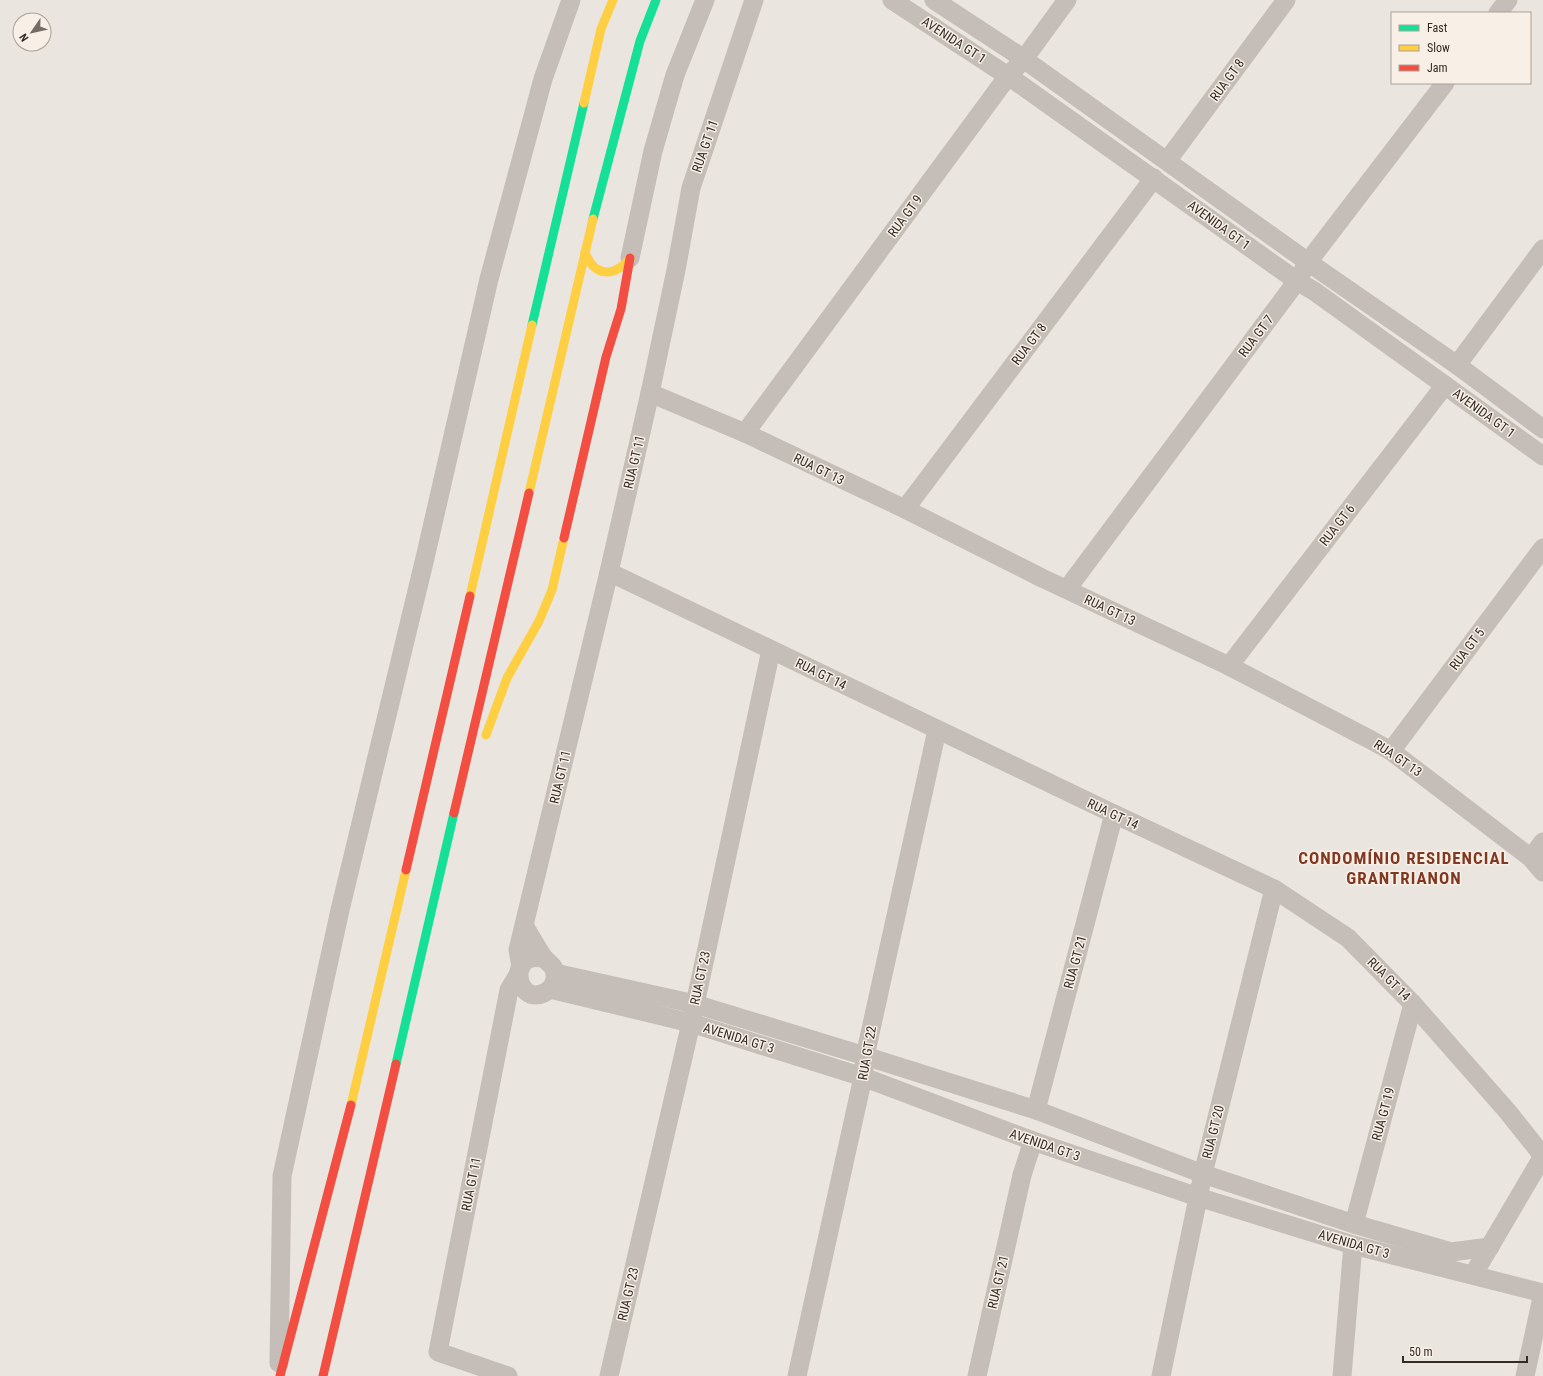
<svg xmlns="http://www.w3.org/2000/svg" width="1543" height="1376" font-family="'Roboto Condensed',sans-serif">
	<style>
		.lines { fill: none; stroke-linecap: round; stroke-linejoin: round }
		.street { stroke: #c4bdb8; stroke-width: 19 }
		.fast { stroke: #16e098; stroke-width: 9 }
		.slow { stroke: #ffcf43; stroke-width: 9 }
		.jam { stroke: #f24e42; stroke-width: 9 }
		.labels { text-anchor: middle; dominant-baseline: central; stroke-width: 3; stroke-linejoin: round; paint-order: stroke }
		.street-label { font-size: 13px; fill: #342b27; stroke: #f8f0e6 }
		.district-label { font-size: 17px; font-weight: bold; letter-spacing: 1px; fill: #813823; stroke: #f8f0e6 }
	</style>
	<rect width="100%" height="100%" fill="#ebe5df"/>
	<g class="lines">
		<g class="street">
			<polyline points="892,0 1014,80 1297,281 1314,291 1543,456"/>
			<polyline points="934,0 1018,55 1308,262 1457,365 1543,429"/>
			<polyline points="1498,13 1508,0"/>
			<polyline points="1167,161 1286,0"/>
			<polyline points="630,258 653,151 675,75 705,0"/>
			<polyline points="1457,365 1543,249"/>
			<polyline points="650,393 745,433 905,509 1042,578 1229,666 1371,740 1391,751 1531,858 1543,872"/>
			<polyline points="745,433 1008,76 1024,59 1067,0"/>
			<polyline points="905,509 1154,178"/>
			<polyline points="609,572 1114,814 1274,889 1348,938 1413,1004 1508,1112 1543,1156"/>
			<polyline points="1067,589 1297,281 1308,262 1445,83"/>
			<polyline points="1229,666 1445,385"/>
			<polyline points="1391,751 1543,548"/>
			<polyline points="1531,858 1543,842"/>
			<path d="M525 927C531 937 537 948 544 958 547 961 550 963 553 967 555 970 556 974 555 979 554 985 550 990 544 993 515 1006 506 948 545 959"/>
			<polyline points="521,967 518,950 609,572 650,393 676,270 691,188 754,0"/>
			<polyline points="555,973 695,1004 865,1056 1036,1110 1203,1174 1354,1224 1451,1252 1490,1247"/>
			<polyline points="550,989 691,1023 863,1077 1033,1141 1198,1197 1353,1245 1543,1293"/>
			<polyline points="1036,1110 1114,814"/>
			<polyline points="1354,1224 1413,1004"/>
			<polyline points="1473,1275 1543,1156"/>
			<polyline points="279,1363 282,1176 340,910 425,558 489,279 543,79 571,0"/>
			<polyline points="508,1376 438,1352 509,990 518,975"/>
			<polyline points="609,1376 691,1023 771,650"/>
			<polyline points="797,1376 863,1077 865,1056 937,730"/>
			<polyline points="977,1376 1022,1175 1033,1141"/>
			<polyline points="1161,1376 1203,1174 1274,889"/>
			<polyline points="1342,1376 1353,1245"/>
			<polyline points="1525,1376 1543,1293"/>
		</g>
		<g class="fast">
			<polyline points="593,219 640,41 656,0"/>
			<polyline points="532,325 584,103"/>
			<polyline points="396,1064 454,813"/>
		</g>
		<g class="slow">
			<polyline points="584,103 601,29 613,0"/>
			<path d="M585 252C594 277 614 278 630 258"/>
			<polyline points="529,493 593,219"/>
			<polyline points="470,596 532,325"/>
			<polyline points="486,735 507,678 539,621 552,590 564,538"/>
			<polyline points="351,1105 406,870"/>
		</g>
		<g class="jam">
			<polyline points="564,538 606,357 621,309 630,258"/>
			<polyline points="454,813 529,493"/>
			<polyline points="406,870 470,596"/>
			<polyline points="280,1376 351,1105"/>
			<polyline points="323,1376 396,1064"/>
		</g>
	</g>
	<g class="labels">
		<g class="street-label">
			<text transform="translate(954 40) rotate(33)">AVENIDA GT 1</text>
			<text transform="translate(1227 80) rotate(-54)">RUA GT 8</text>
			<text transform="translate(705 146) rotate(-71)">RUA GT 11</text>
			<text transform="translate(905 216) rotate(-54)">RUA GT 9</text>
			<text transform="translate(1219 225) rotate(36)">AVENIDA GT 1</text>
			<text transform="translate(1256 336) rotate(-53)">RUA GT 7</text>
			<text transform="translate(1029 344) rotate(-53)">RUA GT 8</text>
			<text transform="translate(1484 413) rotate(36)">AVENIDA GT 1</text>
			<text transform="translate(634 462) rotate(-77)">RUA GT 11</text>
			<text transform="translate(819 469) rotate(26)">RUA GT 13</text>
			<text transform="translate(1337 525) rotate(-52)">RUA GT 6</text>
			<text transform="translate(1110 610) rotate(25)">RUA GT 13</text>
			<text transform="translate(1467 649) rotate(-53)">RUA GT 5</text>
			<text transform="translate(821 674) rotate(26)">RUA GT 14</text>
			<text transform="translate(1398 758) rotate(34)">RUA GT 13</text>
			<text transform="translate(560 777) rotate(-77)">RUA GT 11</text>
			<text transform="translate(1113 814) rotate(25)">RUA GT 14</text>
			<text transform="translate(1075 962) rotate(-75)">RUA GT 21</text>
			<text transform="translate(700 978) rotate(-78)">RUA GT 23</text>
			<text transform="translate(1389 979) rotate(45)">RUA GT 14</text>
			<text transform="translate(739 1038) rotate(17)">AVENIDA GT 3</text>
			<text transform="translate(867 1053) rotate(-80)">RUA GT 22</text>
			<text transform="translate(1383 1114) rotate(-75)">RUA GT 19</text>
			<text transform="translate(1213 1132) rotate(-76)">RUA GT 20</text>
			<text transform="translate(1045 1145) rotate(19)">AVENIDA GT 3</text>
			<text transform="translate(471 1184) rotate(-79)">RUA GT 11</text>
			<text transform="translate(1354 1244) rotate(16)">AVENIDA GT 3</text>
			<text transform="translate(998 1282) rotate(-77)">RUA GT 21</text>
			<text transform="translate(628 1294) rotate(-77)">RUA GT 23</text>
		</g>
		<g class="district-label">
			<text x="1404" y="858">CONDOMÍNIO RESIDENCIAL<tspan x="1404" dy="20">GRANTRIANON</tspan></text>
		</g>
	</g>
	<rect x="1391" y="12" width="140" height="72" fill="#f8f0e6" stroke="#aaa19a"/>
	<rect x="1399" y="25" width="20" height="6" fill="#16e098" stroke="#aaa19a"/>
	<text x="1427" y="32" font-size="12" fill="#342b27">Fast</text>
	<rect x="1399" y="45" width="20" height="6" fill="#ffcf43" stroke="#aaa19a"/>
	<text x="1427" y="52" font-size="12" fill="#342b27">Slow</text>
	<rect x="1399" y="65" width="20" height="6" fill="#f24e42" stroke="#aaa19a"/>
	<text x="1427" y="72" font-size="12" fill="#342b27">Jam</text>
	<g transform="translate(32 32) rotate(236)"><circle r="19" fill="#f8f0e6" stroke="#aaa19a"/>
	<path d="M0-3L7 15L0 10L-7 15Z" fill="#746c67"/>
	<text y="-6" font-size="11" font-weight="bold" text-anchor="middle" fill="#342b27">N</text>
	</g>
	<path d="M1403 1356v6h124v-6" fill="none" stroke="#342b27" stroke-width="2"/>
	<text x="1409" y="1356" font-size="12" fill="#342b27" stroke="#f8f0e6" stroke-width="3" paint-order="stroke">50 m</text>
</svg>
